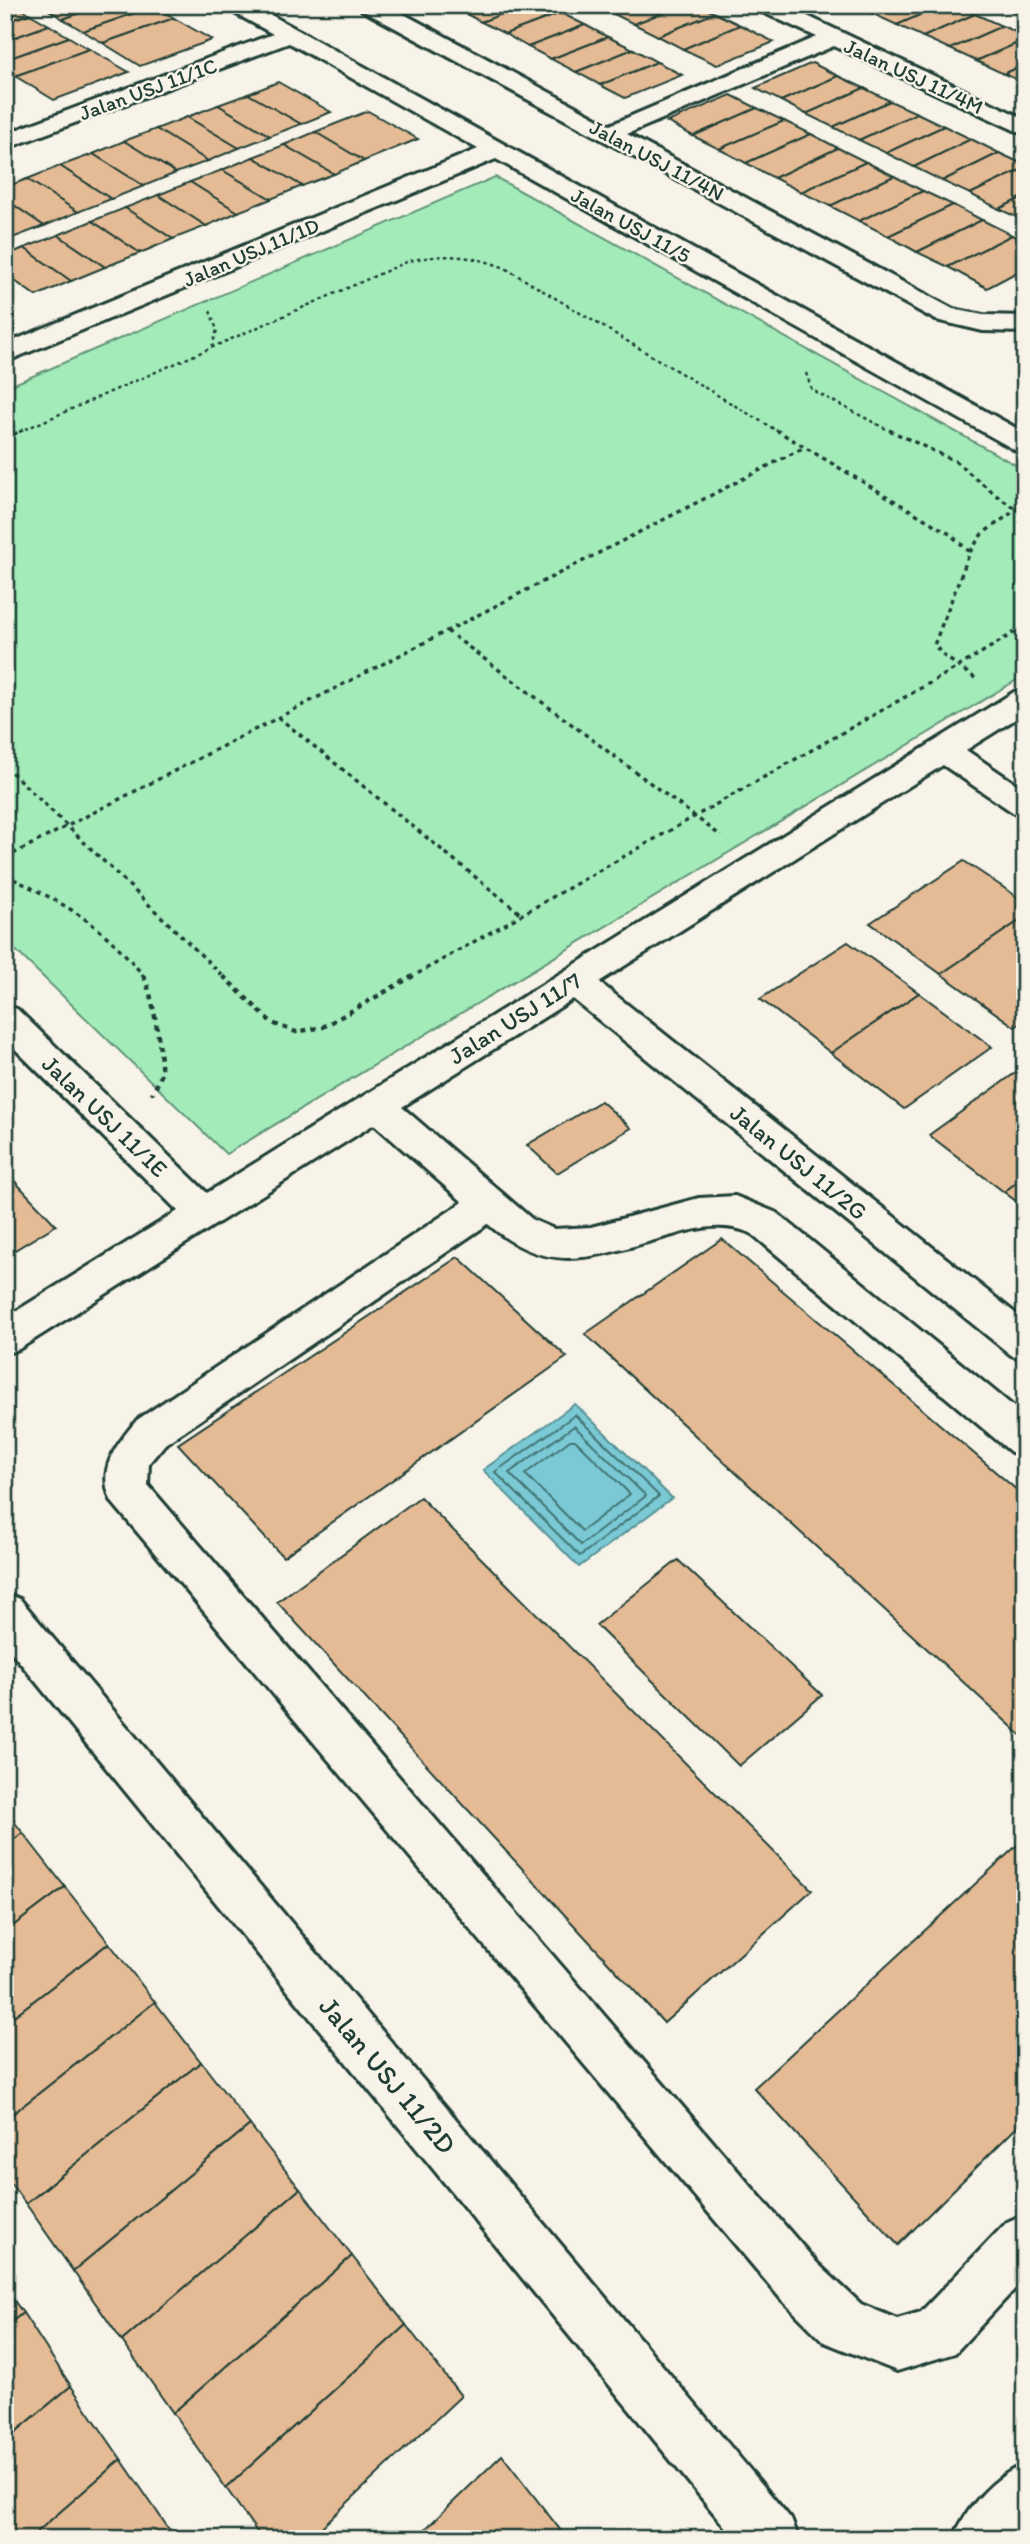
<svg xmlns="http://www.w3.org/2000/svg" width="1030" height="2544" font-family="Itim,sans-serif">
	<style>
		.green { fill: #a3ecba; stroke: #619477; stroke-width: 2 }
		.water { fill: #7ac9d5; stroke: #569195; stroke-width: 2 }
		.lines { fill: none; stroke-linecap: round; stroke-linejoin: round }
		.shore { stroke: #437574; stroke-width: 2 }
		.building { fill: #e5bb95; stroke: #1f3d34; stroke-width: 2 }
		.minor-casing { stroke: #1f3d34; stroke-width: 6 }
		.path-far2 { stroke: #1f3d34; stroke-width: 2.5; stroke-dasharray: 3.5 3.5; stroke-linecap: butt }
		.path-far1 { stroke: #1f3d34; stroke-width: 3.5; stroke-dasharray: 4.5 4.5; stroke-linecap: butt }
		.path { stroke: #1f3d34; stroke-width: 4.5; stroke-dasharray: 5 5; stroke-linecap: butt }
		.minor { fill: #f7f3e8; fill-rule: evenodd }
		.labels { text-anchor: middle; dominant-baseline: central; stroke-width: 5; stroke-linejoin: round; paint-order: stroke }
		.far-street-label { font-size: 21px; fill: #1f3d34; stroke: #f7f3e8 }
		.street-label { font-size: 24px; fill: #1f3d34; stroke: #f7f3e8 }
		.near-street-label { font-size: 28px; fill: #1f3d34; stroke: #f7f3e8 }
	</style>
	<rect width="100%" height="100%" fill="#f7f3e8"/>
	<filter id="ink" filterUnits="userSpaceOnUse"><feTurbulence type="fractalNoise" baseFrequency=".0143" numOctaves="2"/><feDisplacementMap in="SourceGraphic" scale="14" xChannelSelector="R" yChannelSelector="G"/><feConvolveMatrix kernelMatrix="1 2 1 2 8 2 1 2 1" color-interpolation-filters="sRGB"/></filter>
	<g filter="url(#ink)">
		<polygon class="green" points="495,177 1025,470 1025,675 226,1154 5,940 5,388"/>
		<polygon class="water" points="575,1404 672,1498 579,1567 483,1470"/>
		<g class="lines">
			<g class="shore">
				<polygon points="575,1415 659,1496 580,1556 495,1472"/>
				<polygon points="574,1426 646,1496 581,1545 509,1473"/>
				<polygon points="570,1440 575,1440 630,1494 582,1531 525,1474"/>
			</g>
		</g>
		<g class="building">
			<polygon points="5,5 16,5 30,14 5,22"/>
			<polygon points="50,5 103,5 63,19 44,7"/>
			<polygon points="103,5 153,5 155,6 83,31 63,19"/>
			<polygon points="471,5 526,5 481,22 459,10"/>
			<polygon points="526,5 547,5 561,13 505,34 481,22"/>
			<polygon points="628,5 682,5 634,24 610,12"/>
			<polygon points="682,5 698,5 715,13 658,36 634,24"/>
			<polygon points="855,5 889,5 871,13"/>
			<polygon points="889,5 943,5 897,25 871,13"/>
			<polygon points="943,5 956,5 975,14 923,37 897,25"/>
			<polygon points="996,5 1025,5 1025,15 1021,16"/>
			<polygon points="155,6 174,18 103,43 83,31"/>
			<polygon points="561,13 585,25 528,47 505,34"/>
			<polygon points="715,13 740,25 683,49 658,36"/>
			<polygon points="30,14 49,25 5,41 5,22"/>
			<polygon points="975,14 1002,26 950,49 923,37"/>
			<polygon points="174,18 212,40 140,66 103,43"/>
			<polygon points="49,25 69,37 5,60 5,41"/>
			<polygon points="585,25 608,37 551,59 528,47"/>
			<polygon points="740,25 774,42 717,65 683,49"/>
			<polygon points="1002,26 1025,36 1025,40 976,61 950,49"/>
			<polygon points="69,37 89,49 15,76 5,70 5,60"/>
			<polygon points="608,37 633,49 576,72 551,59"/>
			<polygon points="1025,40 1025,64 1004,74 976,61"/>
			<polygon points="89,49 129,72 54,100 15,76"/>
			<polygon points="633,49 657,62 600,85 576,72"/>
			<polygon points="657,62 682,75 625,98 600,85"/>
			<polygon points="812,63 838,76 781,101 755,88"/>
			<polygon points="1025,64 1025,83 1004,74"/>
			<polygon points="838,76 864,88 806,114 781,101"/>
			<polygon points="278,82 331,112 301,124 248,94"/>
			<polygon points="864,88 890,101 833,127 806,114"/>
			<polygon points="248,94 301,124 270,136 218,105"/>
			<polygon points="731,95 757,108 693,136 667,122"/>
			<polygon points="890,101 917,113 859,140 833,127"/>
			<polygon points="218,105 270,136 239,148 187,117"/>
			<polygon points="757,108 784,121 719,149 693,136"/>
			<polygon points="368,111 418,139 364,161 315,132"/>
			<polygon points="917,113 944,126 886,153 859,140"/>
			<polygon points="187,117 239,148 208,161 156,129"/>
			<polygon points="784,121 811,134 746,163 719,149"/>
			<polygon points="944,126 971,139 914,167 886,153"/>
			<polygon points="156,129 208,161 176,173 124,141"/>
			<polygon points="315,132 364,161 334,174 284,145"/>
			<polygon points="811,134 838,148 774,178 746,163"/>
			<polygon points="971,139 999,153 942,181 914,167"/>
			<polygon points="124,141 176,173 144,186 93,154"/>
			<polygon points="284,145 334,174 302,186 253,157"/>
			<polygon points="838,148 866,162 801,192 774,178"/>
			<polygon points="999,153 1025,165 1025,168 970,194 942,181"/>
			<polygon points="93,154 144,186 111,199 60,166"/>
			<polygon points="253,157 302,186 271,199 222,170"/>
			<polygon points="866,162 894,176 830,206 801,192"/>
			<polygon points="60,166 111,199 78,212 27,179"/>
			<polygon points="1025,168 1025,196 999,209 970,194"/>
			<polygon points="222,170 271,199 238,212 190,182"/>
			<polygon points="894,176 923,191 859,221 830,206"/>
			<polygon points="27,179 78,212 44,226 5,199 5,187"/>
			<polygon points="190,182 238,212 206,226 158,195"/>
			<polygon points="923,191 953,205 888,236 859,221"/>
			<polygon points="158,195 206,226 173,239 125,208"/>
			<polygon points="1025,196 1025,221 999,209"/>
			<polygon points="5,199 44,226 10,239 5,236"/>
			<polygon points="953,205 982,220 917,252 888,236"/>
			<polygon points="125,208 173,239 140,253 92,221"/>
			<polygon points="982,220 1012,235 948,267 917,252"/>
			<polygon points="92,221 140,253 105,267 58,235"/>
			<polygon points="58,235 105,267 71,281 24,248"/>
			<polygon points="1012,235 1025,241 1025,268 987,288 948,267"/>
			<polygon points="24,248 71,281 36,296 5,274 5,256"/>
			<polygon points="964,861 1025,902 1025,917 941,974 870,923"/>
			<polygon points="1025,917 1025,1020 1015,1027 941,974"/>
			<polygon points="848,942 919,993 831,1053 760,999"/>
			<polygon points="919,993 992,1047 904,1109 831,1053"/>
			<polygon points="1018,1071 1025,1076 1025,1176 1004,1192 929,1135"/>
			<polygon points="601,1101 631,1128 557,1173 527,1145"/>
			<polygon points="5,1171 56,1225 5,1256"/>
			<polygon points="1025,1176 1025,1208 1004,1192"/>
			<polygon points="722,1239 1025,1497 1025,1739 585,1334"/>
			<polygon points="458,1257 567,1357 283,1557 178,1444"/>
			<polygon points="420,1497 812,1890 664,2023 277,1602"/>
			<polygon points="678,1560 822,1695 739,1766 596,1625"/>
			<polygon points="5,1810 23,1833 5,1846"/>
			<polygon points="23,1833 65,1887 5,1932 5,1846"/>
			<polygon points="1025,1838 1025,2119 898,2245 754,2088"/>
			<polygon points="65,1887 109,1943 5,2023 5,1932"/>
			<polygon points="109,1943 155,2002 5,2120 5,2023"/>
			<polygon points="155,2002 201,2062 26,2204 5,2176 5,2120"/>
			<polygon points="201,2062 250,2125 73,2271 26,2204"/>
			<polygon points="250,2125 300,2189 122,2341 73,2271"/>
			<polygon points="300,2189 352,2256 173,2413 122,2341"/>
			<polygon points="352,2256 406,2325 226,2488 173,2413"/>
			<polygon points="5,2288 23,2313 5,2327"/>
			<polygon points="23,2313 71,2386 5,2441 5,2327"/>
			<polygon points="406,2325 461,2396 309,2539 262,2539 226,2488"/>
			<polygon points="71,2386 121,2459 29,2539 5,2539 5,2441"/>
			<polygon points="502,2455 561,2531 553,2539 415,2539"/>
			<polygon points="121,2459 173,2535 168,2539 29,2539"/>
		</g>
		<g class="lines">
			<g class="minor-casing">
				<g id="minor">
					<polygon points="226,5 253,5 1025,433 1025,452 1015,450 496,159 5,362 5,344 478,149 289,43 5,149 5,134 273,34 229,10"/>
					<polygon points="359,5 387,5 610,125 817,37 758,10 755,5 784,5 1025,119 1025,135 834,46 627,134 953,309 983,315 1025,316 1025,332 983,331 936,320 362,10"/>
					<path d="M1025 689V713L966 750 1025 790V816L1014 813 943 765 599 982 1025 1321V1360L1011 1355 573 999 402 1107 533 1220 554 1229 591 1227 699 1198 735 1196 777 1213 1025 1416V1457L1011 1452 751 1233C724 1222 700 1227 673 1235 600 1254 552 1280 488 1224L165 1444 149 1463 148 1485 817 2263 861 2304 897 2319 921 2312 1007 2222 1025 2214V2278L955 2353 897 2371 824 2342 781 2299 112 1502C96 1470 116 1445 137 1420L463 1202 374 1124 19 1349 5 1354V1318L178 1211 5 1039V1005L17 1009 207 1193 1014 692Z"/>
					<polygon points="5,1593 20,1599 791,2519 799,2539 735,2539 5,1644"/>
					<path d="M1025 2464V2532L1019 2539H953C966 2508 994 2476 1025 2464Z"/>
				</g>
			</g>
			<g class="path-far2">
				<polyline points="210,311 217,330 212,346"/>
				<polyline points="806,373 812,390 892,432"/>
				<path d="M19 432 409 261C444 253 472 255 505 268L779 432"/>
			</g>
			<g class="path-far1">
				<polyline points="776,430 950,534 970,552 934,645 944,656 975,678"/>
				<polyline points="889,430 955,461 1002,500 1025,514"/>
				<polyline points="5,438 23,430"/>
				<polyline points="970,552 982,534 1017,509"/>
				<polyline points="447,631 721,836"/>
				<polyline points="278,717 521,914"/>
				<polyline points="5,766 225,978"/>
				<polyline points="5,858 805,447"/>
				<path d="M5 875C66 904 102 923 145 978"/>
				<polyline points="410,978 958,667 1025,626"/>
			</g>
			<g class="path">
				<path d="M143 976C152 987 163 1059 161 1074 160 1080 155 1088 152 1094"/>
				<polyline points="223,976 272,1023 296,1032 323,1027 413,976"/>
			</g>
			<use href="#minor" class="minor"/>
		</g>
	</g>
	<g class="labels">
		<g class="far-street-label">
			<text transform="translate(914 76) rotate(25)">Jalan USJ 11/4M</text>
			<text transform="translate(148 89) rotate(-20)">Jalan USJ 11/1C</text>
			<text transform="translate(657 160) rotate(28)">Jalan USJ 11/4N</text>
			<text transform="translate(631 225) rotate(29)">Jalan USJ 11/5</text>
			<text transform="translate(251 252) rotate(-23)">Jalan USJ 11/1D</text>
		</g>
		<g class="street-label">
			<text transform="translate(515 1018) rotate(-32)">Jalan USJ 11/7</text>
			<text transform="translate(105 1116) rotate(44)">Jalan USJ 11/1E</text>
			<text transform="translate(799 1162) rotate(39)">Jalan USJ 11/2G</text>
		</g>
		<g class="near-street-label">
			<text transform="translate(388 2075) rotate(50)">Jalan USJ 11/2D</text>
		</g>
	</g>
	<rect width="1030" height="2544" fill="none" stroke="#f7f3e8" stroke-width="28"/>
	<rect x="14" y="14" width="1002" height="2516" fill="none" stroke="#1f3d34" stroke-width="2.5" filter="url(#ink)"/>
</svg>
